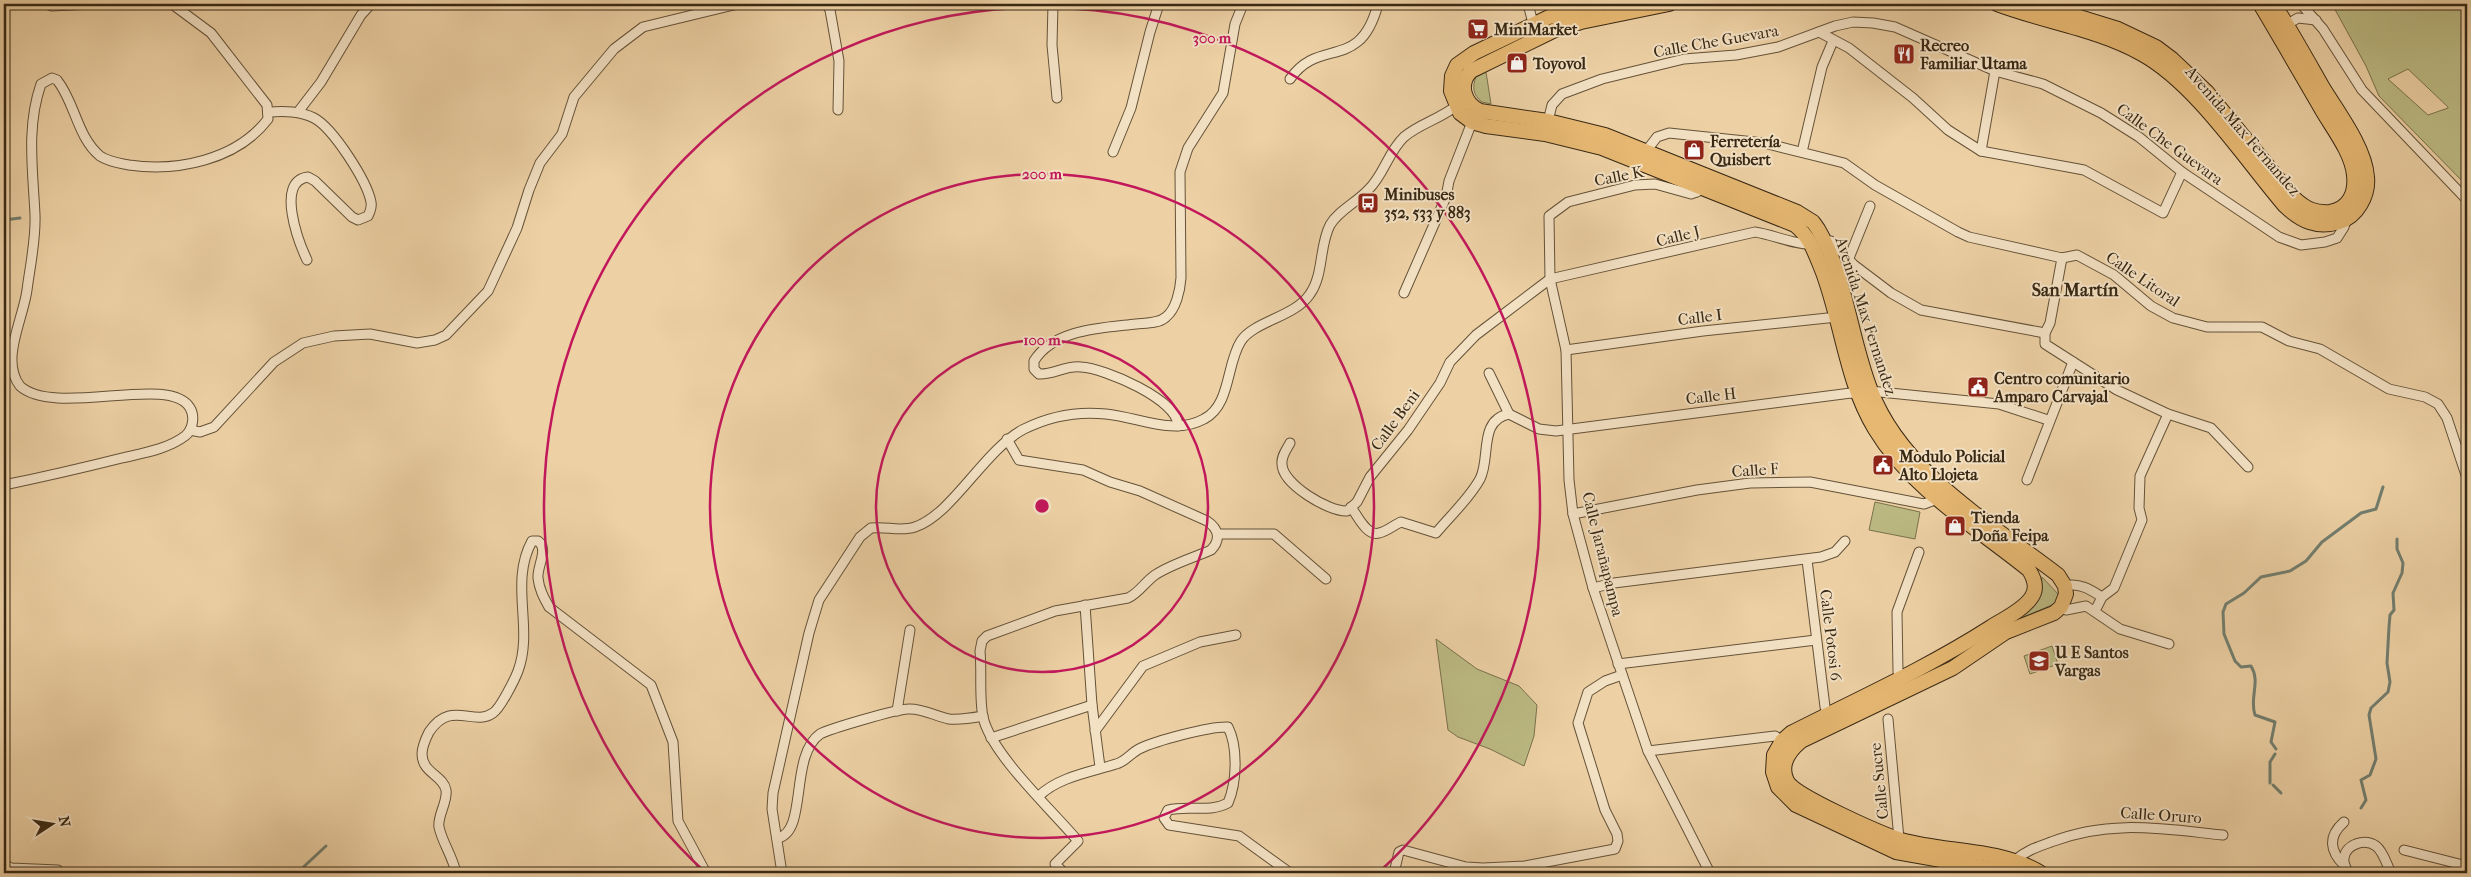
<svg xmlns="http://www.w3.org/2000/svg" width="2471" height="877" font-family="'IM FELL French Canon',serif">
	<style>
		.green { fill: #bcba83; stroke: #7a714c; fill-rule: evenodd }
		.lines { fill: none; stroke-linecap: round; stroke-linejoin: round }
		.stream { stroke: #727e6f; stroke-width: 3 }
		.street-casing { stroke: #655238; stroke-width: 11 }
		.primary-casing { stroke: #382814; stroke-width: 16 }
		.street { stroke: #f3e1c4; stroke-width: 9 }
		.primary { stroke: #e6b872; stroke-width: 14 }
		.ring { fill: none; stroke: #c2185b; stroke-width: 2.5 }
		.labels { text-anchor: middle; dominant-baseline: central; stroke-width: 4; stroke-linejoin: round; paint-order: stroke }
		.poi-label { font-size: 16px; font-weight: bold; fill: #382814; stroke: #f3e1c4; text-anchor: start }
		.street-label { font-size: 16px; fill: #382814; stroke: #f3e1c4 }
		.neighbourhood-label { font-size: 18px; font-weight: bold; fill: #382814; stroke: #f3e1c4 }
		.centre { fill: #c2185b; stroke: #f3e1c4; stroke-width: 2.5 }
		.ring-label { font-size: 15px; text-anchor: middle; font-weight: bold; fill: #c2185b; stroke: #f3e1c4; stroke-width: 4; stroke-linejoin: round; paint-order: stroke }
	</style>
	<rect width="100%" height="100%" fill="#edd1a5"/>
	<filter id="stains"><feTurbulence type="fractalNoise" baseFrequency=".004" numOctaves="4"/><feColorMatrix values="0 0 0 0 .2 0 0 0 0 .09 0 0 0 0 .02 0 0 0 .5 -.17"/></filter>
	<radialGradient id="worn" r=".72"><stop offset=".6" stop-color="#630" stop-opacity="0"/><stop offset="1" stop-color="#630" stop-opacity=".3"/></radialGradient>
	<g class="green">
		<path d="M2332 4H2467V186L2379 96 2366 66ZM2408 69 2448 107V108L2428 115 2388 79Z"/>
		<path d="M1486 72 1491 104 1482 102C1473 95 1472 87 1476 77Z"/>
		<polygon points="1875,502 1920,512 1915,539 1869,530"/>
		<polygon points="2042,577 2059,595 2056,603 2004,626 2033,607 2037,602"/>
		<polygon points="1436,639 1477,669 1519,686 1537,705 1534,736 1524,766 1490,749 1458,737 1448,730"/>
		<polygon points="2052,646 2058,664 2030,674 2024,656"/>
	</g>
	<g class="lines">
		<g class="stream">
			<polyline points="4,220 20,218"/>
			<path d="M2276 749 2271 742 2275 722 2255 715C2249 698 2261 682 2251 666L2241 667 2235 661 2224 634 2223 612 2226 604 2244 593 2261 577 2290 571 2306 561 2322 542 2361 513 2376 509 2383 487"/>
			<polyline points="2270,783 2270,762 2275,754"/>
			<polyline points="2273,785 2281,793"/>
			<polyline points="2361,808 2366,800 2361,780 2370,775 2376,759 2369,715 2371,708 2388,692 2390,682 2387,663 2389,627 2390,615 2394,610 2393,593 2402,573 2403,563 2397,549 2397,539"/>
			<polyline points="297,873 326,846"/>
		</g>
		<g class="street-casing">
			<g id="street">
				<polyline points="46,4 52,6 91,4"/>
				<polyline points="826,4 830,10 839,61 838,110"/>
				<polyline points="1053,4 1052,45 1057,98"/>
				<polyline points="1528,4 1534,27"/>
				<polyline points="2301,4 2323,29 2362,90 2467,200"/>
				<polyline points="2286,25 2298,18 2316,20"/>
				<polyline points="1819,32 1849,48 1913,98 1948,130 1981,151 2084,170 2163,213 2182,172"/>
				<path d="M1290 79C1320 36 1360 73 1378 4"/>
				<path d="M269 112C285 111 300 111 314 118 333 128 367 181 371 202 372 207 370 212 368 216L358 220 352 217 315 181 308 177C275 181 299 243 307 260"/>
				<polyline points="298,112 321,82 361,15 371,4"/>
				<polyline points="1548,121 1552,105 1562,94 1602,79 1684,59 1736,55 1778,47 1835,26 1853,22 1873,23 1895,27 1995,71 2043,84 2101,113 2139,137 2182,172 2279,237 2301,245 2325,242 2337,238 2344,227 2346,220"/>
				<polyline points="1647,150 1657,137 1669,133 1764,143 1844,163 1875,185 1958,232 1969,237 2062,258 2077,255 2114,275 2151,306 2173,318 2207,327 2262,327 2289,341 2320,349 2389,389 2425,397 2438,404 2447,418 2467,478"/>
				<polyline points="1981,151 1995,71"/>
				<polyline points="1113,152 1131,108 1150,32 1159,4"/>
				<polyline points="1802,152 1822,67 1833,41"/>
				<polyline points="1695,184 1697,192 1691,194 1655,184 1635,185 1568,202 1549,216 1550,279 1566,350 1569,480 1573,514 1593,588 1648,751 1710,873"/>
				<polyline points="1823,239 1831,241 1854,265 1891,293 1921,310 2045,333"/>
				<polyline points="1849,258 1870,206"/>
				<polyline points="2062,258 2050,323 2045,333 2045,344 2117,390 2168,414 2211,428 2248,467"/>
				<polyline points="1404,293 1446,197 1449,181 1472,122"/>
				<polyline points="1566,350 1703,331 1837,317"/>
				<polyline points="1489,373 1509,414"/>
				<polyline points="1870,391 1999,404 2048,420"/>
				<path d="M1178 426C1179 400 1104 368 1081 367 1066 365 1053 375 1039 374L1034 369V361C1054 329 1102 328 1136 324 1145 323 1158 324 1166 317 1176 309 1180 291 1181 278L1180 172 1188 148 1223 93 1235 24 1243 4"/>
				<polyline points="190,430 200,432 214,427 274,362 303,343 334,336 370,334 417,343 435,340 446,335 488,291 517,228 529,190 540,163 562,134 574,97 614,49 643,27 738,4"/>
				<path d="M1007 439 1019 460 1083 470 1110 482 1140 491 1207 521C1219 529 1221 540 1211 550 1193 558 1172 564 1155 575 1145 582 1139 593 1128 598L1055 611 987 636 982 641 980 651C982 671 979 698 983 717 991 754 1052 810 1078 841L1055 864 1064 873"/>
				<path d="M1290 443C1287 449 1281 456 1282 464 1282 484 1329 512 1347 511L1357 502 1370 477 1408 430 1440 383 1450 362 1476 335 1550 279 1755 232C1770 234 1800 246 1811 244"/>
				<polyline points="2027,480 2073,362"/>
				<path d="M4 485C43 477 82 468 122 458 143 453 168 449 185 436 193 430 195 416 190 408 170 373 55 418 20 386 0 360 23 320 27 290 30 266 36 240 35 215 33 171 26 127 41 84L52 78 57 80C75 102 77 137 100 156 109 162 119 163 129 165 177 172 237 160 268 119L267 105 211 33 172 4"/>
				<path d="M1351 507C1357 515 1367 537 1379 533 1386 532 1394 525 1401 522L1436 533C1450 516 1469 499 1480 479 1491 458 1478 420 1509 414L1539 429 1556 431 1851 393 1859 394"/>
				<polyline points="1573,514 1697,490 1750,483 1810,482 1924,504 1932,501 1936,497"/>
				<polyline points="1218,534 1274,534 1326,579"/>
				<polyline points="1807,560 1825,707 1829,714"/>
				<path d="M2065 586C2079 582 2091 590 2102 597"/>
				<polyline points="1593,588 1614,583 1821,557 1835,552 1845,541"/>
				<polyline points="1085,605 1092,705 1100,767"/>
				<polyline points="2061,607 2066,610 2086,606 2120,629 2169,644"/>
				<polyline points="2095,611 2102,597 2114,588 2142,520 2139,508 2140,476 2168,414"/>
				<polyline points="1618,664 1816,640"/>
				<polyline points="1902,679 1898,672 1897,612 1919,552"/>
				<polyline points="897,711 910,630"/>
				<polyline points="1888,719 1899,839"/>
				<polyline points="1095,731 1143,666 1200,642 1236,635"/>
				<polyline points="991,738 1092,705"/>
				<polyline points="1648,751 1775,736 1782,741"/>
				<path d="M1039 796C1058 777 1091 772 1116 764 1125 762 1131 753 1139 749 1155 741 1210 726 1228 727 1238 747 1237 782 1228 803 1209 813 1188 805 1168 810L1164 818 1169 825 1239 836 1290 873"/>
				<path d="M2344 822C2328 836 2329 851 2345 866"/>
				<path d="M778 838C808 831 789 756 820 734 829 729 897 709 908 709 922 708 935 716 949 719 960 720 972 718 983 716"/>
				<polyline points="2404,850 2467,866"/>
				<path d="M2014 861C2025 851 2037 847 2051 842 2110 819 2163 829 2223 835"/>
				<polyline points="4,864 11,868 58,870"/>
				<path d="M456 873C453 857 442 842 439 827 437 816 448 802 446 790 443 775 422 773 422 754 422 747 426 738 429 732 451 699 473 727 493 713 500 709 515 679 518 671 534 628 509 583 532 541H538C549 549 537 566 538 578 539 589 544 598 549 607L651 685 673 742 678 821 706 873"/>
				<path d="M782 873 772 809 773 793 809 633 819 600 860 537 871 528C886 526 900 532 915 527 953 514 984 450 1024 429 1050 416 1078 411 1106 414 1138 417 1173 436 1204 419 1231 405 1226 364 1241 341 1254 321 1295 317 1310 294 1324 274 1319 246 1330 225 1338 211 1357 202 1368 190 1384 175 1388 152 1404 137 1419 124 1440 119 1456 106"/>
				<polyline points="1394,873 1399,852 1403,850 1466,867 1483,868 1525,866 1615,849 1618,841 1617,834 1605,810 1578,723 1588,692 1605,681 1622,675"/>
				<path d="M2348 873C2346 868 2343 863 2344 858 2346 844 2365 838 2376 846 2383 851 2387 865 2391 873"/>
			</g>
		</g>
		<g class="primary-casing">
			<g id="primary">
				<path d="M1602 4 1549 17 1474 53 1457 65 1452 76 1451 91 1460 113 1472 122 1486 126 1545 134 1602 148 1795 225C1810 237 1815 253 1822 270 1842 322 1846 382 1875 429 1911 489 1976 527 2029 570 2034 578 2038 589 2031 598 2022 611 2003 619 1991 627 1927 668 1858 699 1791 733L1782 741 1774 755 1773 772 1778 787 1796 805 1896 852 2014 873"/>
				<path d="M1669 4 1581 22 1555 30 1471 71C1458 84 1464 103 1480 111L1548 121 1605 135 1797 212 1813 222 1818 229C1847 279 1850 338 1871 391 1902 473 1992 524 2058 575L2065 586 2066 594 2061 607 2054 613 2006 632 1953 668 1801 741C1789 751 1779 765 1787 781 1795 796 1882 834 1901 840 1947 853 2000 848 2041 873"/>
				<path d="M1997 4C2044 22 2098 29 2142 54 2196 84 2244 158 2285 206 2301 221 2317 229 2339 222 2357 217 2369 195 2367 177 2365 147 2337 111 2322 86 2306 58 2291 31 2274 4"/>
				<path d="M2037 4 2118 29 2156 47 2172 59 2207 92 2295 199C2306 209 2315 213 2330 212 2349 209 2356 193 2354 175 2352 153 2333 129 2322 110 2301 74 2281 39 2260 4"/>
			</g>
		</g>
		<use href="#street" class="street"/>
		<use href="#primary" class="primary"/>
	</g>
	<g class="ring">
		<circle cx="1042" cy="506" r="166"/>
		<circle cx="1042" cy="506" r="332"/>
		<path d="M706 873A498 498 0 1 1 1378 873"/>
	</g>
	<defs>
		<g id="supermarket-square" transform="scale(1.125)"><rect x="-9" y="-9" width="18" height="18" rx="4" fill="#8f2418" stroke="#f3e1c4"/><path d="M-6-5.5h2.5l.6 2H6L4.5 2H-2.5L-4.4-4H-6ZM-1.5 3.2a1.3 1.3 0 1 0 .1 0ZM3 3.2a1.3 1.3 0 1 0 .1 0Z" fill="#fff"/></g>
		<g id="restaurant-square" transform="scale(1.125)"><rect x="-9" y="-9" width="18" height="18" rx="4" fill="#8f2418" stroke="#f3e1c4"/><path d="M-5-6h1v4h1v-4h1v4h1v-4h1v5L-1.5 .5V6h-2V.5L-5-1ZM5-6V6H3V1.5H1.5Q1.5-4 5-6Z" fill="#fff"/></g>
		<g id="shop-square" transform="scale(1.125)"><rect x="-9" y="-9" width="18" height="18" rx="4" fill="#8f2418" stroke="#f3e1c4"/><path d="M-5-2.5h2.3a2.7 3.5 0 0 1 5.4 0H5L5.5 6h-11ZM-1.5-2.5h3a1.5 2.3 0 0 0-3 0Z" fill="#fff"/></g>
		<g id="bus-square" transform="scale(1.125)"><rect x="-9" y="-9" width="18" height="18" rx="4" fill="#8f2418" stroke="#f3e1c4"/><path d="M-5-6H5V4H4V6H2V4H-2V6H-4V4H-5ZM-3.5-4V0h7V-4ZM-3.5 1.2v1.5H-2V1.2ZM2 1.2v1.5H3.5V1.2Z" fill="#fff"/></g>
		<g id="civic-square" transform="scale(1.125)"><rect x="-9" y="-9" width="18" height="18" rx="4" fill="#8f2418" stroke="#f3e1c4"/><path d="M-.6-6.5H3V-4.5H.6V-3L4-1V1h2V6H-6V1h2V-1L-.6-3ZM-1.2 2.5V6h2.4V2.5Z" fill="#fff"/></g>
		<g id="school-square" transform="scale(1.125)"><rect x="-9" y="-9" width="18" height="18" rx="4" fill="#8f2418" stroke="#f3e1c4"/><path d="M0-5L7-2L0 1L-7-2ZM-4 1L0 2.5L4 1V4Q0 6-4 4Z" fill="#fff"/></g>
	</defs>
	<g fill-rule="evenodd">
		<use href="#supermarket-square" x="1478" y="29"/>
		<use href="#restaurant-square" x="1904" y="54"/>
		<use href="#shop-square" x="1517" y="63"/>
		<use href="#shop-square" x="1694" y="150"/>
		<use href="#bus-square" x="1368" y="203"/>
		<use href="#civic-square" x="1978" y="387"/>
		<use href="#civic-square" x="1883" y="465"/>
		<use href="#shop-square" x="1955" y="526"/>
		<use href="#school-square" x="2039" y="661"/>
	</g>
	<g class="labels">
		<g class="poi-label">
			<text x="1494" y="29">MiniMarket</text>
			<text x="1920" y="45">Recreo<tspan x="1920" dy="18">Familiar Utama</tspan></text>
			<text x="1533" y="63">Toyovol</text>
			<text x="1710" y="141">Ferretería<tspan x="1710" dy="18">Quisbert</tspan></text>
			<text x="1384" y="194">Minibuses<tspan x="1384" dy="18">352, 533 y 883</tspan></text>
			<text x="1994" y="378">Centro comunitario<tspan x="1994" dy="18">Amparo Carvajal</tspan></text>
			<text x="1899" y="456">Modulo Policial<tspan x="1899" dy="18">Alto Llojeta</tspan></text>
			<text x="1971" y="517">Tienda<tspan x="1971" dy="18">Doña Feipa</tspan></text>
			<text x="2055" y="652">U E Santos<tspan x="2055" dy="18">Vargas</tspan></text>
		</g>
		<g class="street-label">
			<text transform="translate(1716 41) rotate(-10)">Calle Che Guevara</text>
			<text transform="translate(2243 131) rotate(49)">Avenida Max Fernandez</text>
			<text transform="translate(2170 144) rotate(36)">Calle Che Guevara</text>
			<text transform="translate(1619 176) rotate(-11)">Calle K</text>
			<text transform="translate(1678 236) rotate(-14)">Calle J</text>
			<text transform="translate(2143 279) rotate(34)">Calle Litoral</text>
			<text transform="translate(1866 316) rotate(72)">Avenida Max Fernandez</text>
			<text transform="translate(1700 317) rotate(-7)">Calle I</text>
			<text transform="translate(1711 396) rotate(-7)">Calle H</text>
			<text transform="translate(1395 420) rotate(-54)">Calle Beni</text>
			<text transform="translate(1755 470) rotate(-4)">Calle F</text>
			<text transform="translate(1603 554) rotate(76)">Calle Jarañapampa</text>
			<text transform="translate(1831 635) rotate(83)">Calle Potosi 6</text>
			<text transform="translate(1879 781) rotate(-96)">Calle Sucre</text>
			<text transform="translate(2161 815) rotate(4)">Calle Oruro</text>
		</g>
		<g class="neighbourhood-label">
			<text x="2075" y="290">San Martín</text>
		</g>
	</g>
	<circle cx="1042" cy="506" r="8" class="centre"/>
	<g class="ring-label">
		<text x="1212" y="43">300 m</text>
		<text x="1042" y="179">200 m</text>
		<text x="1042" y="345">100 m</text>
	</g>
	<rect width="2471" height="877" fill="none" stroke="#edd1a5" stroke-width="20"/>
	<rect x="5" y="5" width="2461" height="867" fill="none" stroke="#382814" stroke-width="2.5"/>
	<rect x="10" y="10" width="2451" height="857" fill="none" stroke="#382814"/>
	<g transform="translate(52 824) rotate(78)" stroke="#f3e1c4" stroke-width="4" paint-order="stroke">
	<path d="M0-4L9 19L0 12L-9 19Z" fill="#382814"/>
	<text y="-8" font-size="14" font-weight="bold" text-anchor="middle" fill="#382814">N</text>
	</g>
	<rect width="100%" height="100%" filter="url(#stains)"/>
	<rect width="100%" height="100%" fill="url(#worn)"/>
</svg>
